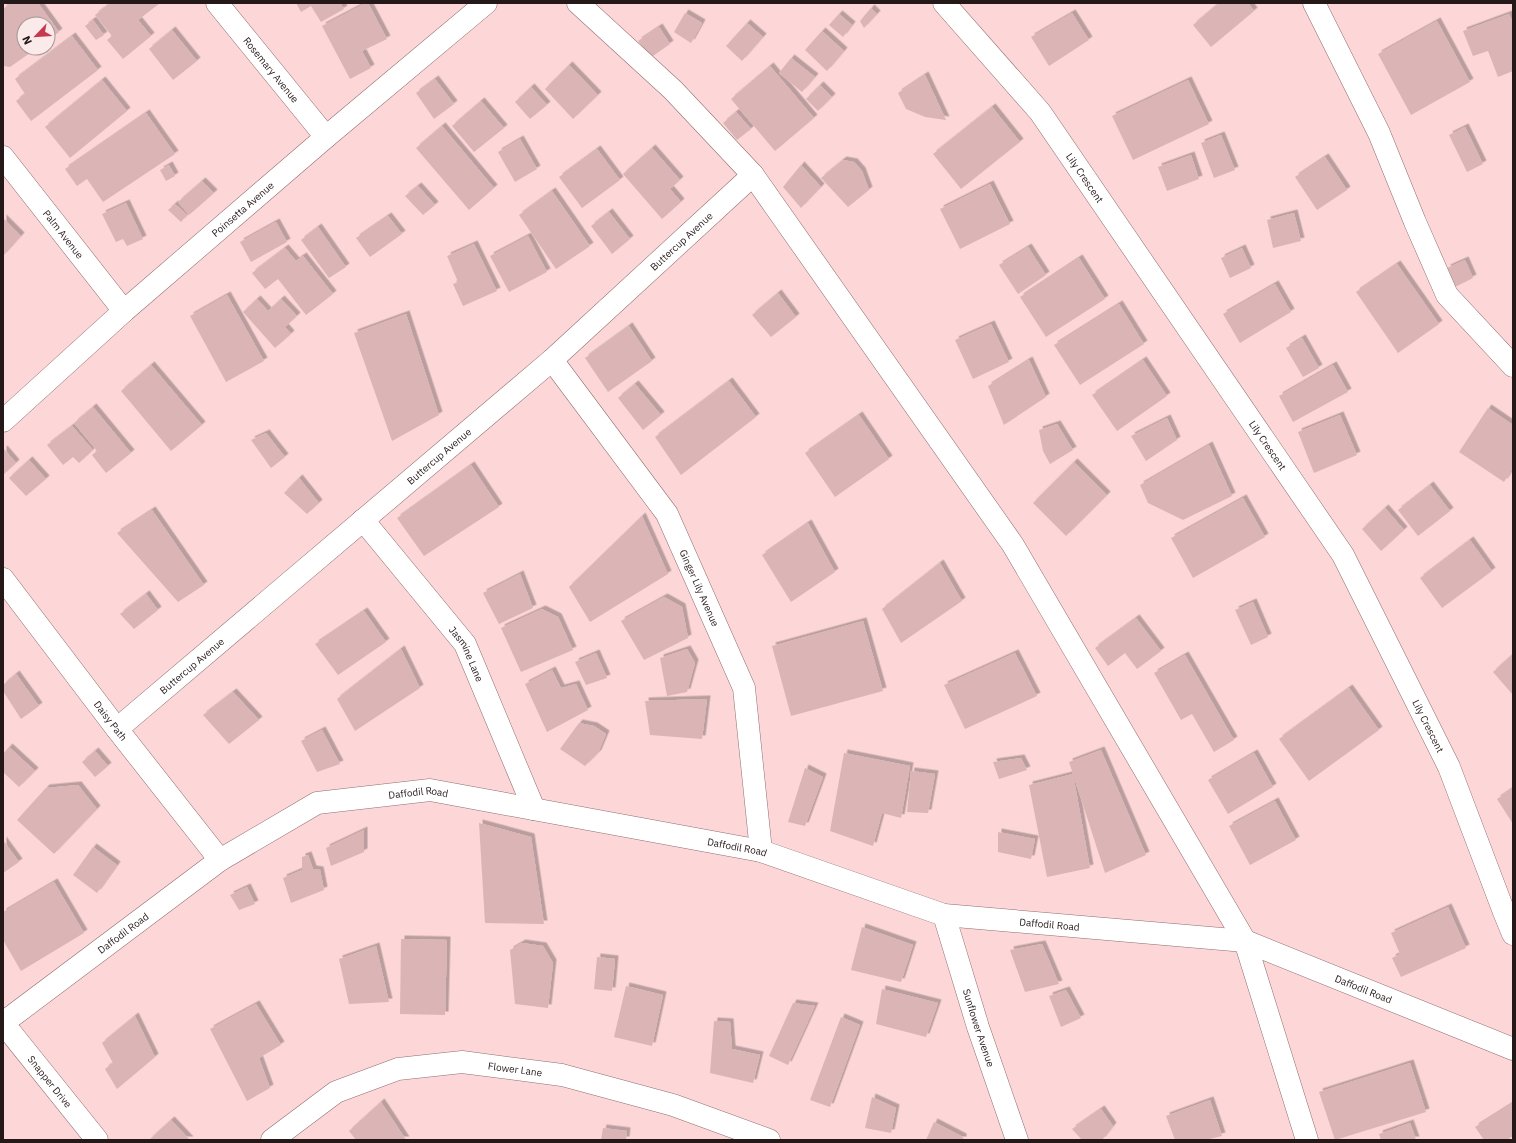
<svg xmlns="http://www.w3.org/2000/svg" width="1516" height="1143" font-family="'IBM Plex Sans',sans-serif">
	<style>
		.building { fill: #dbb5b6; filter: url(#shadow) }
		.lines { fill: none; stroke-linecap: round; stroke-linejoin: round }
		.minor-casing { stroke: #906e6f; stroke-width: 23 }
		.minor { stroke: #fff; stroke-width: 22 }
		.labels { text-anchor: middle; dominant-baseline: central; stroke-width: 3; stroke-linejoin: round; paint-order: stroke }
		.street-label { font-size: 10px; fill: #251819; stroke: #faeaea }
	</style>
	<defs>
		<filter id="shadow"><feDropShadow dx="3.5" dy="-3.5" stdDeviation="0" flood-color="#0004"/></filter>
	</defs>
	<rect width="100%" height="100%" fill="#fdd6d7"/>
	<g class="building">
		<polygon points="11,3 38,3 59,32 48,40 48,24 24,24 24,48 37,48 10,67 3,66 3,9"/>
		<polygon points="111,3 160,3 138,20 151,36 123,59 107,40 112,36 95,15"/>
		<polygon points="296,3 340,3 344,9 321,22 311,6 301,12"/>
		<polygon points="366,3 368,3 387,39 362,51 371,68 350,79 322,26"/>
		<polygon points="1219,3 1248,3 1254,11 1211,47 1193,25"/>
		<polygon points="871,8 877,14 864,28 860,21"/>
		<polygon points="685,13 702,23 691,43 674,32"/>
		<polygon points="1072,13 1089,40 1049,66 1031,37"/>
		<polygon points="839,14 852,25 843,37 829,25"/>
		<polygon points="1509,14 1513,23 1513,71 1498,77 1488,51 1473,56 1463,31"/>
		<polygon points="93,20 104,35 96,40 85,26"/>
		<polygon points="1437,21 1470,82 1411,115 1378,54"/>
		<polygon points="747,23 763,37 742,61 726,46"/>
		<polygon points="659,27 670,44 650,58 638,41"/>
		<polygon points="172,30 197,61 173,80 149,49"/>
		<polygon points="822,31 844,51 827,71 805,50"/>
		<polygon points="72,36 98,70 31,121 16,101 25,94 15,79"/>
		<polygon points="791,58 815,77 802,92 779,73"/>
		<polygon points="569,65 598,95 573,119 545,89"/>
		<polygon points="770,66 814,118 775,151 731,99"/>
		<polygon points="925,75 946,120 925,117 906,109 898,93"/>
		<polygon points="435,79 454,104 434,119 416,93"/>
		<polygon points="102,80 127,111 70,158 45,127"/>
		<polygon points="1188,80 1209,124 1133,160 1112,116"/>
		<polygon points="820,85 832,97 818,111 806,99"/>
		<polygon points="531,87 547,105 530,119 515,102"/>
		<polygon points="481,101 504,128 474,152 452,126"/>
		<polygon points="992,107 1020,142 961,189 933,154"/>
		<polygon points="736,112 751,129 737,140 723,123"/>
		<polygon points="146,113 175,154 103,202 87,179 77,186 65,169"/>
		<polygon points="442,126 494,188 469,210 416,148"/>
		<polygon points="1465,127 1483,164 1467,172 1449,135"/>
		<polygon points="1221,135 1235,170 1214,178 1201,143"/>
		<polygon points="520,139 537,169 515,182 498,152"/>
		<polygon points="652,148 680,180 670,189 681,202 662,219 623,174"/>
		<polygon points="597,149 620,180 582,208 559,177"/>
		<polygon points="1191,155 1199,179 1167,191 1158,167"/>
		<polygon points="1325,157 1347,190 1317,210 1295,177"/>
		<polygon points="843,160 854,162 862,171 869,190 848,207 821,178"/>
		<polygon points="169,165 175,176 166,181 160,170"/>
		<polygon points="801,165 821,187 801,208 783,187"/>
		<polygon points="202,181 214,193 189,215 178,202"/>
		<polygon points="990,184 1010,224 960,249 940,209"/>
		<polygon points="418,186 435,205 423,215 405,196"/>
		<polygon points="552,191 590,246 556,269 519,215"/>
		<polygon points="126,203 143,239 127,246 123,239 116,242 102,214"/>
		<polygon points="175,204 187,215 181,222 168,210"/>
		<polygon points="609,212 630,239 612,254 591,226"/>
		<polygon points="1294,213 1301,241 1273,248 1267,220"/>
		<polygon points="388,216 402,234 370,257 356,238"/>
		<polygon points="3,218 21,236 3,256"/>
		<polygon points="276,222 287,242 251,262 240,242"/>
		<polygon points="318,227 346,267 329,278 301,240"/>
		<polygon points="528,236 547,272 509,292 490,256"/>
		<polygon points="474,244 497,291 463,306 453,284 458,282 447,256"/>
		<polygon points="1028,247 1046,275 1018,294 999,265"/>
		<polygon points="285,248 296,261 303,256 333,294 306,315 278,279 265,289 252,273"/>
		<polygon points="1242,248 1251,268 1230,278 1221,258"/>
		<polygon points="1079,258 1105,299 1046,337 1020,297"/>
		<polygon points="1465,260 1473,278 1455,287 1447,268"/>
		<polygon points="1397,264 1439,324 1398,353 1356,292"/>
		<polygon points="1275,284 1291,312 1240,343 1223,314"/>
		<polygon points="778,293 796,317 771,337 752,315"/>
		<polygon points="227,295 264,361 226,382 190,316"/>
		<polygon points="257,299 268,311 281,299 297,316 285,327 291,334 275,348 243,312"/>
		<polygon points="1119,304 1144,344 1080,385 1054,345"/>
		<polygon points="406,314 439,415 392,441 354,333"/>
		<polygon points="991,324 1009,362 973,379 955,340"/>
		<polygon points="629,326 652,361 608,392 585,358"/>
		<polygon points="1302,338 1319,368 1303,377 1286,348"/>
		<polygon points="1029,360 1046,397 1004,425 988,386"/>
		<polygon points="1143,360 1167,396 1117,431 1092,395"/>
		<polygon points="151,365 202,425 171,451 121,391"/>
		<polygon points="1333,365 1348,392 1293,422 1279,396"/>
		<polygon points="729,381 756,417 681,475 655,437"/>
		<polygon points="635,384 661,415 643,430 618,398"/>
		<polygon points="93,407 131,453 106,473 92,455 97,451 74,423"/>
		<polygon points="1488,408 1513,425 1513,468 1504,482 1459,452"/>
		<polygon points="859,415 889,459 835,497 805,453"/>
		<polygon points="1340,415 1357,455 1314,473 1298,432"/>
		<polygon points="1167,418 1177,440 1146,461 1131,436"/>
		<polygon points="1057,424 1073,450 1050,464 1043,451 1039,430"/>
		<polygon points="72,426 93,450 79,463 73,457 63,465 47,445"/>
		<polygon points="266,433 285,457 271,468 251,440"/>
		<polygon points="1209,445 1232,496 1183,520 1148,503 1140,485"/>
		<polygon points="4,449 16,463 3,475 3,450"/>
		<polygon points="29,460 46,479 26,496 9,478"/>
		<polygon points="1074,462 1107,495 1066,536 1033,503"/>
		<polygon points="471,465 499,507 424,556 397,518"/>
		<polygon points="299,478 319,503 307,514 284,493"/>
		<polygon points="1430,485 1450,511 1418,536 1398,510"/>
		<polygon points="1243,498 1265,537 1193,578 1171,538"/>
		<polygon points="1385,508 1404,530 1381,551 1362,529"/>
		<polygon points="152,510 204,585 178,602 117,533"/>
		<polygon points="642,516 668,574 590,622 569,587"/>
		<polygon points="808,523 835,572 791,602 762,555"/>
		<polygon points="1470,540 1492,571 1442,608 1420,578"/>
		<polygon points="940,563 962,601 901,643 882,609"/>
		<polygon points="520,574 533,608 499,624 483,593"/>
		<polygon points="146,594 158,610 134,629 120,614"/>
		<polygon points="664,597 682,607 688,638 644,660 621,621"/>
		<polygon points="1253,602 1268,637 1251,645 1235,610"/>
		<polygon points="542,609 558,617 573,650 521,672 501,628"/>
		<polygon points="364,611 386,642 338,675 315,644"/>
		<polygon points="1136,618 1161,651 1137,669 1125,653 1108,666 1095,648"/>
		<polygon points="863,621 883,691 791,716 772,646"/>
		<polygon points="401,649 420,688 355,731 337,699"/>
		<polygon points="687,649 695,663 687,692 667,696 660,658"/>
		<polygon points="596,653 607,678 586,685 575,662"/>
		<polygon points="1015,653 1037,696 965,729 944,685"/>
		<polygon points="1513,654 1513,695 1493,672"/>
		<polygon points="1185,655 1234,740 1214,752 1192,714 1181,720 1154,673"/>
		<polygon points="552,670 561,688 576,684 588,710 547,732 525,684"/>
		<polygon points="16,674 39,706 21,719 3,691 3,685"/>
		<polygon points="1349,688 1379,730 1309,781 1279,739"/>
		<polygon points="233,692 259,720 229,744 203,715"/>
		<polygon points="707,699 702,739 650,735 645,701"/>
		<polygon points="579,723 594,726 606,734 598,753 585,766 560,749"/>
		<polygon points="322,730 340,764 317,772 301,741"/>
		<polygon points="9,747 35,771 19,787 3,772 3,754"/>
		<polygon points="1101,750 1146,855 1105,873 1073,774 1090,868 1047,877 1029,785 1073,774 1069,762"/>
		<polygon points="95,751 108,766 95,777 82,762"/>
		<polygon points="844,753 910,766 901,818 882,813 873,846 830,831"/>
		<polygon points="1254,753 1273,787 1228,814 1208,780"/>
		<polygon points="1021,758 1027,770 999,779 993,762"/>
		<polygon points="805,768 823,777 805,826 788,822"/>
		<polygon points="911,771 935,774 928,813 907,812"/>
		<polygon points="78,785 97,809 54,854 17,820 46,788"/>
		<polygon points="1513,788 1513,824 1497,799"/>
		<polygon points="1275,801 1296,840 1250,865 1229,826"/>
		<polygon points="479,823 531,837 544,924 485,923"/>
		<polygon points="364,830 364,852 331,866 326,848"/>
		<polygon points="998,832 1035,839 1031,859 998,852"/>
		<polygon points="3,840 19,862 3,873"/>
		<polygon points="93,847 117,865 97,893 73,875"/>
		<polygon points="308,855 313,869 320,870 324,890 291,903 283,878 302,870 302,857"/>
		<polygon points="54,882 84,933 21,971 3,940 3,912"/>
		<polygon points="247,887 255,904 239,910 230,895"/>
		<polygon points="1448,907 1466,948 1401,977 1392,958 1400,954 1391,933"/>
		<polygon points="862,927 913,945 901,982 851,970"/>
		<polygon points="401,939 447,940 445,1015 400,1014"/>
		<polygon points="522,943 543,946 553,963 548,1008 515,1004 510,950"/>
		<polygon points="1042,944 1059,984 1025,992 1010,950"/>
		<polygon points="376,946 389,1002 349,1004 339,959"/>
		<polygon points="597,957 615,959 612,991 594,989"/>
		<polygon points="626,986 663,995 652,1046 614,1037"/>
		<polygon points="882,989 938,1003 926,1037 876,1024"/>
		<polygon points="1066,990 1081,1018 1061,1027 1049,996"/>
		<polygon points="793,1003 815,1006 788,1065 769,1056"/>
		<polygon points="256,1004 281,1045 259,1058 270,1088 247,1101 210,1029"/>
		<polygon points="135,1016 155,1057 117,1089 105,1069 113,1063 102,1043"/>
		<polygon points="841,1017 860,1025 830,1107 810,1100"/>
		<polygon points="714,1021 730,1022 732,1049 760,1055 753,1083 710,1073"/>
		<polygon points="1410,1063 1426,1112 1335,1140 1319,1092"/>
		<polygon points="872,1097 896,1108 891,1133 865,1128"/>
		<polygon points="1210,1100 1222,1136 1205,1140 1175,1140 1166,1116"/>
		<polygon points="381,1102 406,1140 356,1140 349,1131"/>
		<polygon points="1513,1103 1513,1136 1507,1140 1484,1140 1475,1127"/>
		<polygon points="1101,1109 1113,1126 1102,1140 1082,1140 1072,1129"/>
		<polygon points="171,1120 190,1140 149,1140"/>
		<polygon points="934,1122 963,1137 963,1140 926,1140"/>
		<polygon points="1410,1123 1416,1140 1381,1140 1379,1134"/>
		<polygon points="603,1128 627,1131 626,1140 601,1140"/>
	</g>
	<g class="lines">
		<g class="minor-casing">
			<g id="minor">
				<path id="s1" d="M217 3 326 137"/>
				<polyline points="578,3 673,90 753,175 1013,545 1245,941 1307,1140"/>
				<path id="s2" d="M944 3 1040 112 1343 555 1449 767 1504 912 1513 934"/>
				<polyline points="1314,3 1379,133 1415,222 1447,295 1513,366"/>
				<path id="s3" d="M3 157 124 311"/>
				<path id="s4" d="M552 360 667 514 744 688 761 851"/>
				<path id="s5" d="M3 421 124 311 326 137 486 3"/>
				<path id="s6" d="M363 520 465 644 534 809"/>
				<path id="s7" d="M3 579 117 729 220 860"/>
				<path id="s8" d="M117 729 552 360 753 175"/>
				<path id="s9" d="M944 915 978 1027 1017 1140"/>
				<path id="s10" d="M3 1023 220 860 317 803 430 790 761 851 944 915 1245 941 1513 1049"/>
				<path id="s11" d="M3 1023 97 1140"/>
				<path id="s12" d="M272 1140 336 1092 398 1069 462 1062 562 1075 673 1105 769 1140"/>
			</g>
		</g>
		<use href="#minor" class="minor"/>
	</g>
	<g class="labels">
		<g class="street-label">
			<text stroke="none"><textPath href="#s1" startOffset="86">Rosemary Avenue</textPath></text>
			<text stroke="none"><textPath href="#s2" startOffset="225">Lily Crescent</textPath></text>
			<text stroke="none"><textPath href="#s5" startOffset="320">Poinsetta Avenue</textPath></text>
			<text stroke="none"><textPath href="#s3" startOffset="98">Palm Avenue</textPath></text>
			<text stroke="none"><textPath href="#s8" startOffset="746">Buttercup Avenue</textPath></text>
			<text stroke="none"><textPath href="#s2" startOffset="549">Lily Crescent</textPath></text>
			<text stroke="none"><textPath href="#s8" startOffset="422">Buttercup Avenue</textPath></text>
			<text stroke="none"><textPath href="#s4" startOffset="273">Ginger Lily Avenue</textPath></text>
			<text stroke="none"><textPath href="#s6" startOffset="170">Jasmine Lane</textPath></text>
			<text stroke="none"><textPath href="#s8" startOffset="98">Buttercup Avenue</textPath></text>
			<text stroke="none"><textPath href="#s7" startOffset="178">Daisy Path</textPath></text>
			<text stroke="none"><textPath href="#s2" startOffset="873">Lily Crescent</textPath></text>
			<text stroke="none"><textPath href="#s10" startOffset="486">Daffodil Road</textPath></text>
			<text stroke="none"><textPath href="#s10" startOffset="810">Daffodil Road</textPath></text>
			<text stroke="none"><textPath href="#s10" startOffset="1134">Daffodil Road</textPath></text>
			<text stroke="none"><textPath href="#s10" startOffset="150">Daffodil Road</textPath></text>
			<text stroke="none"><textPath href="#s10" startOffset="1458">Daffodil Road</textPath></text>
			<text stroke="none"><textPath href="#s9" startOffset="118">Sunflower Avenue</textPath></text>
			<text stroke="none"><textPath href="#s12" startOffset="264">Flower Lane</textPath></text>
			<text stroke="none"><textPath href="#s11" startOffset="75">Snapper Drive</textPath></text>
		</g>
	</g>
	<rect width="1516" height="1143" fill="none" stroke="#251819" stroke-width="8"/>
	<g transform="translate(36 36) rotate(245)"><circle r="19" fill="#faeaea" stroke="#a59696"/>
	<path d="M0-3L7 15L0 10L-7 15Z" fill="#c83750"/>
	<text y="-6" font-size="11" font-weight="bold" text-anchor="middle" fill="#251819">N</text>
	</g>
</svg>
